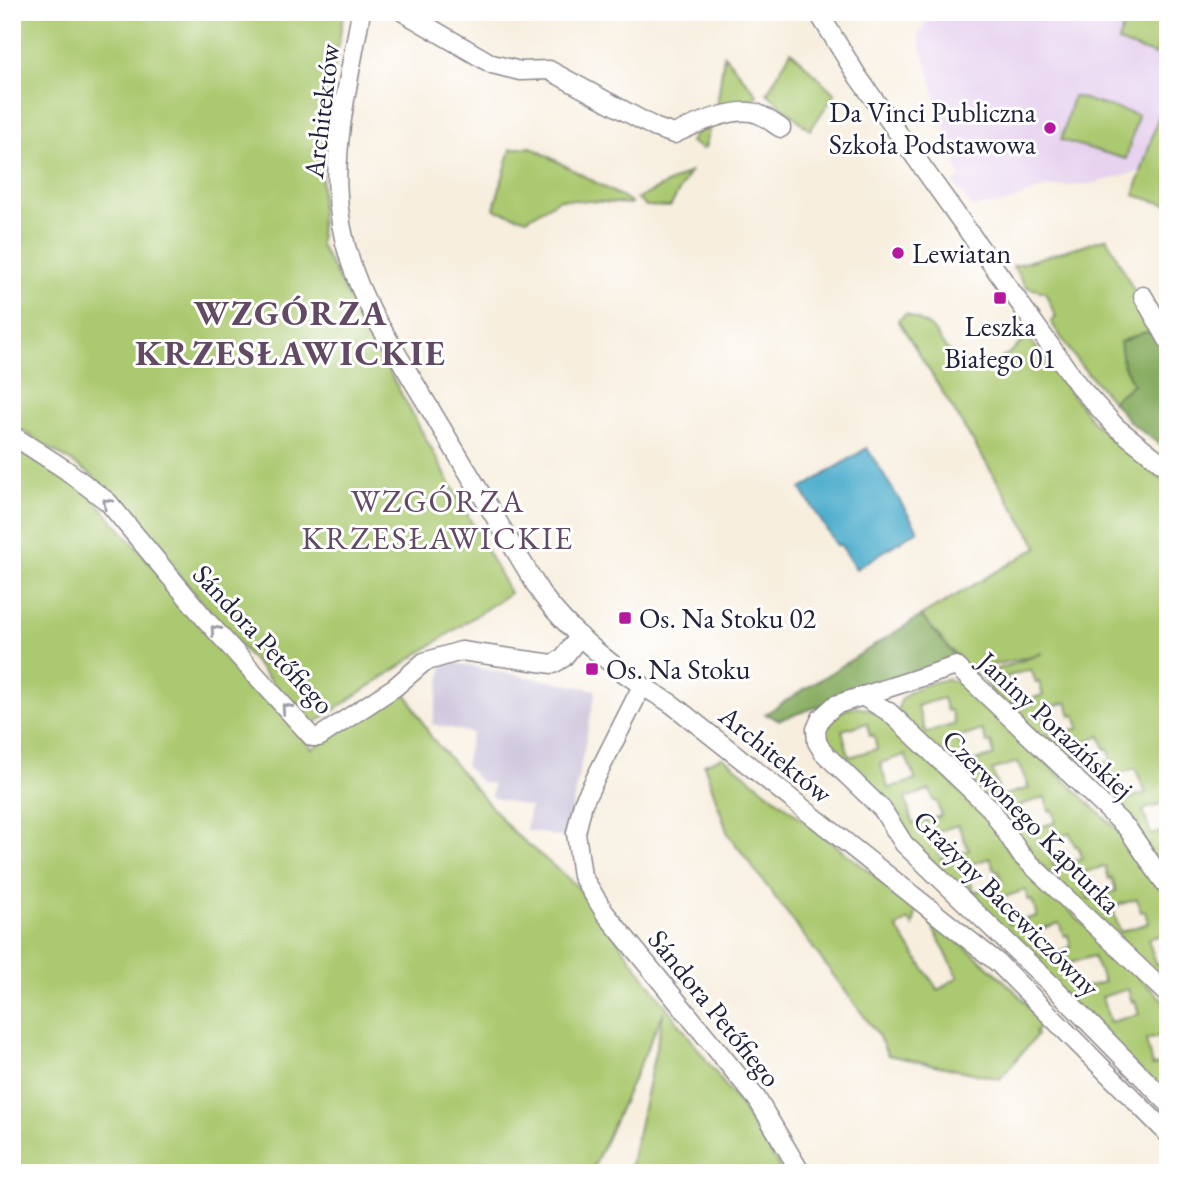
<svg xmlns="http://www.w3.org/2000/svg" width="1180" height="1185" font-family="'EB Garamond',serif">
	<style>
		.built { fill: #e7d2ef }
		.industrial { fill: #c8bfd8 }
		.green { fill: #abc970; stroke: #667656; stroke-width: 2; fill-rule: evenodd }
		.forest { fill: #88ad62; stroke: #55684e; stroke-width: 2 }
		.water { fill: #4dadcc; stroke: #386884; stroke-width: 2 }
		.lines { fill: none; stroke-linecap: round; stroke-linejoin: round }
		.minor-casing { stroke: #8c888c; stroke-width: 21 }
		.minor { stroke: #fff; stroke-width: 18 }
		.oneway { stroke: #9c9ca7 }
		.poi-dot { fill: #b5179e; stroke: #fff; stroke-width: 2.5 }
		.labels { text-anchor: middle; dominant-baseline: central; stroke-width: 6; stroke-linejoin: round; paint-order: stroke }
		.street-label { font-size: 28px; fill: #22223b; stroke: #fff }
		.poi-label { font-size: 28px; fill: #22223b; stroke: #fff; text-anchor: start }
		.quarter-label { font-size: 32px; letter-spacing: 2px; fill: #624a64; stroke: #fff }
		.district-label { font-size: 35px; font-weight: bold; letter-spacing: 2px; fill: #624a64; stroke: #fff }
	</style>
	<rect width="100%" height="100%" fill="#fff"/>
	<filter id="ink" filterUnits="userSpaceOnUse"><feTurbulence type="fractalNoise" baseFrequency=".0143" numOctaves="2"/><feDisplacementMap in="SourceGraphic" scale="14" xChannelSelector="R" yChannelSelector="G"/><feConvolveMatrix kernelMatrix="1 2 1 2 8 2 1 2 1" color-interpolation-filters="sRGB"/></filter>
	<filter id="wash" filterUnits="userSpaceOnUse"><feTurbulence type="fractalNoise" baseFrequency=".00686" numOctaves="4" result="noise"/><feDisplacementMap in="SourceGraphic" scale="28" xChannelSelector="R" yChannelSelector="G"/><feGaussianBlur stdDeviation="1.57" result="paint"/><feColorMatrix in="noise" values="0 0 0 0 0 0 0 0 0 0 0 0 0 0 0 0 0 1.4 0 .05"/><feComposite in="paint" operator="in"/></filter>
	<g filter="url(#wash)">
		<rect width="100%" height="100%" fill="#f7eede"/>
		<polygon class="built" points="932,12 1168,12 1168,86 1142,171 1090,184 1043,188 1006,203 972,207 953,183 960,178 918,35"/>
		<polygon class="industrial" points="444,661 596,690 566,838 526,830 530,807 491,797 493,784 479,781 465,765 472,733 432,724"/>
		<g class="green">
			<polygon points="12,12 344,12 323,134 320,245 510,593 310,726 92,475 12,424"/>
			<polygon points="1128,12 1168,12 1168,21 1156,55 1118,42"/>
			<polygon points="791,51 835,94 810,130 767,93"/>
			<polygon points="724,55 757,94 757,97 717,107"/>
			<polygon points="1168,86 1168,205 1134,195"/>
			<polygon points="1073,96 1138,115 1126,159 1061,140"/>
			<polygon points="710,126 705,148 702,149 690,142 696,133"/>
			<polygon points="531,147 631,202 630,204 559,199 527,219 496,210 494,208 511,149"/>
			<polygon points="690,172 670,207 646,206 637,199"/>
			<polygon points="1107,238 1156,334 1123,364 1133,384 1112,401 1077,361 1051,322 1056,317 1045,292 1026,287 1013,266"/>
			<path d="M906 314C914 318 923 322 930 327 937 333 940 343 947 349 981 380 1000 362 1028 337L1094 423 1164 481 1168 487V802L1143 810 1151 835 1168 830V879L1133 827 1126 812 1121 814 1100 795 1091 779 1085 782 1063 760 1059 747 1052 749 993 693 981 675 1043 653 969 671 921 616 1038 547 898 320ZM1031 669 1036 683 1039 682 1043 695 1014 704 1006 677ZM1067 702 1071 716 1075 715 1079 728 1050 737 1042 710ZM1100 736 1105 749 1108 748 1112 760 1084 769 1076 744ZM1135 768 1146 793 1118 802 1109 777Z"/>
			<polygon points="12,446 90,494 312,749 402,686 431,737 513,832 576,885 739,1104 783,1173 629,1173 664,1011 591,1173 12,1173"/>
			<path d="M947 679 963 684 1129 841 1168 898V933L1148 939 1156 964 1168 961V988L1033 857 1028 845H1021L898 711C899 689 930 683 947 679ZM943 698 947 711 951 710 955 724 926 733 917 706ZM982 730 987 743 991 742 994 755 966 764 958 738ZM1018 762 1029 788 1001 796 992 770ZM1045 797 1049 811 1053 810 1056 822 1028 831 1020 805ZM1070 833 1075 846H1078L1082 858 1054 867 1046 842ZM1105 866 1109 879 1112 878 1116 891 1088 899 1080 874ZM1137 899 1141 912 1145 911 1148 923 1120 932 1112 907Z"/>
			<path d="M854 707 867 709 878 713 990 819 1012 856 1168 1005V1034L1146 1040 1152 1066 1168 1063V1098L954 886 827 750C825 745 822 738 822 732 823 718 842 710 854 707ZM867 723 870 736 874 735 877 749 849 757 842 730ZM905 755 916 780 888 788 880 763ZM930 790 934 801H937L941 816 913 824 905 798ZM958 825 969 850 941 859 933 833ZM990 858 995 871H998L1002 884 974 892 965 866ZM1025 890 1029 901 1032 900 1037 916 1009 924 1001 898ZM1059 923 1064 936 1068 935 1071 947 1043 957 1035 931ZM1093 956 1104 982 1076 990 1067 964ZM1128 989 1132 1002 1135 1001 1139 1014 1110 1022 1102 997Z"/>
			<path d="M723 757 917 909 913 926 908 920 897 928 938 990 958 977 927 916C948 934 1042 1004 1039 1028L1035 1033 1037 1035 1000 1079 888 1055 878 1035 728 834 704 764Z"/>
		</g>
		<g class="forest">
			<polygon points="1145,332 1156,334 1168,355 1168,451 1130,422 1112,401 1133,384 1123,364 1120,342"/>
			<polygon points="921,616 969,671 957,659 779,720 765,714"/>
		</g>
		<polygon class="water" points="867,448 918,530 856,569 840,544 837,546 801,489"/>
	</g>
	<g filter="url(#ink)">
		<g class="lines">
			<g class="minor-casing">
				<g id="minor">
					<path d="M361 12C341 127 314 207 374 316L542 595C568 629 604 660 640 684 651 692 662 697 673 705L998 963 1168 1134"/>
					<path d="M403 12 492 64 520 71 549 70 656 128 674 134C693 125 737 105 758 114 766 117 774 124 781 128"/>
					<polyline points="818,12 858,77 1079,386 1116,427 1168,468"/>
					<polyline points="1143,296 1168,340"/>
					<polyline points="12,435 66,470 108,502 206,620 312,737 319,737 395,687 424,662 461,651 553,664 563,658 580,636"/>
					<polyline points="642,686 583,803 576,833 582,876 605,913 757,1099 801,1173"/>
					<polyline points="862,696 889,712 991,809 1021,855 1168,995"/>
					<polyline points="1168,888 1127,828 956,666 835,705 821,718 816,729 817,742 823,752 882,809 904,844 1053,986 1168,1103"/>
				</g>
			</g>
			<use href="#minor" class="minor"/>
		</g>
		<defs><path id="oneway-chevron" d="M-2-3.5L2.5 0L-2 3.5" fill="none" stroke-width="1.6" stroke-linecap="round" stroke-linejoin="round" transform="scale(1.75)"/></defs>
		<g class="oneway">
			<use href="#oneway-chevron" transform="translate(107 503) rotate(-136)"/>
			<use href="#oneway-chevron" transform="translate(215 630) rotate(-132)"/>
			<use href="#oneway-chevron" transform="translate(286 708) rotate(-132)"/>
		</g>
	</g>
	<g class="poi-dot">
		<circle cx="1050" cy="128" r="7"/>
		<circle cx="898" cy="253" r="7"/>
		<rect x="993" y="291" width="14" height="14" rx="3.5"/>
		<rect x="618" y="611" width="14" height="14" rx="3.5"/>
		<rect x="585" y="662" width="14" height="14" rx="3.5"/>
	</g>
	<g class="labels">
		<g class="street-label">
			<text transform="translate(321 111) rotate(-83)">Architektów</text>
			<text transform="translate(264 639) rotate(47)">Sándora Petőfiego</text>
			<text transform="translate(1056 725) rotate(43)">Janiny Porazińskiej</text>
			<text transform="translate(776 754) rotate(39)">Architektów</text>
			<text transform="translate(1032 821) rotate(46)">Czerwonego Kapturka</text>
			<text transform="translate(1007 903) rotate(45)">Grażyny Bacewiczówny</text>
			<text transform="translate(715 1008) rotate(51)">Sándora Petőfiego</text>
		</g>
		<g class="poi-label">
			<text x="1036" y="112" text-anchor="end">Da Vinci Publiczna<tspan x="1036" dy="32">Szkoła Podstawowa</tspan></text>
			<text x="912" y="253">Lewiatan</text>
			<text x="1000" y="326" text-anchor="middle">Leszka<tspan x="1000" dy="32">Białego 01</tspan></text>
			<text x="639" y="618">Os. Na Stoku 02</text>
			<text x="606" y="669">Os. Na Stoku</text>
		</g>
		<g class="quarter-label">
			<text x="438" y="501">WZGÓRZA<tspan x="438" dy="37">KRZESŁAWICKIE</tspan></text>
		</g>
		<g class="district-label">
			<text x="291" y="312">WZGÓRZA<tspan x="291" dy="40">KRZESŁAWICKIE</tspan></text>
		</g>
	</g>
	<rect width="1180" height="1185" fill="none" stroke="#fff" stroke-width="42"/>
</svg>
